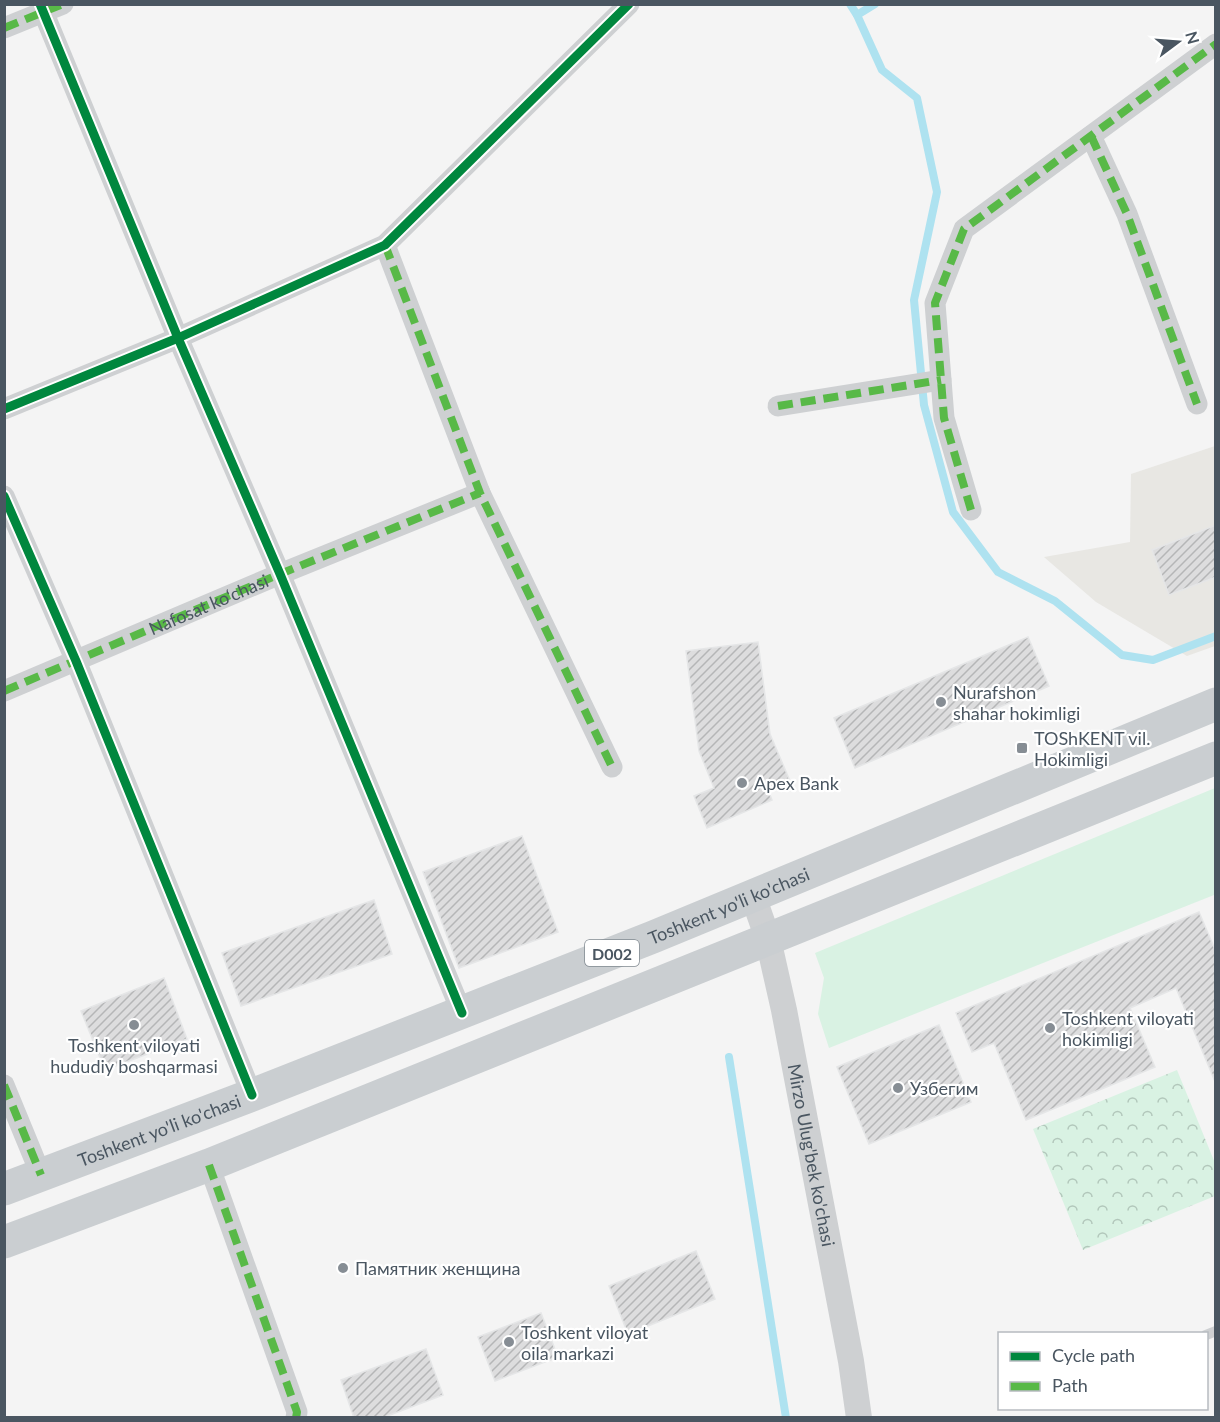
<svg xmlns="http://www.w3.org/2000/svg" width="1220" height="1422" font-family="Lato,sans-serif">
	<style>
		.commercial { fill: #e8e7e3 }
		.grass { fill: #d9f2e3 }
		.forest { fill: url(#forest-crowns) }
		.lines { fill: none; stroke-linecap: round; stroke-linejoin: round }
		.stream { stroke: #aee2f0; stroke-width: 8 }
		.building { fill: url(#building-hatch); stroke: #e5e6e7; stroke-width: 1.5 }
		.service { stroke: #ced0d2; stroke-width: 10 }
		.minor { stroke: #ced0d2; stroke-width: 21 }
		.tertiary { stroke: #ced0d2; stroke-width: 26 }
		.primary { stroke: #caced1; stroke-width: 33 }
		.quiet { stroke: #58b947; stroke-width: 8; stroke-dasharray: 15 8; stroke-linecap: butt }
		.cycleway-casing { stroke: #fff; stroke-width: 13 }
		.cycleway { stroke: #00873e; stroke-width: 9 }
		.poi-dot { fill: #868d94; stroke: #fff; stroke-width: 2 }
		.labels { text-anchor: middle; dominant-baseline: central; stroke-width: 4.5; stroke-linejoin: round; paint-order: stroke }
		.shield { fill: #fff; stroke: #808990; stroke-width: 1.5 }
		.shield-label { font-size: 16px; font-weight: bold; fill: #4a5661 }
		.street-label { font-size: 18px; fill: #4a5661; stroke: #fff }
		.poi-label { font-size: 18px; fill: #4a5661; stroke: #fff; text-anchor: start }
	</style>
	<defs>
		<pattern id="forest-crowns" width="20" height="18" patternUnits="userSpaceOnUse" patternTransform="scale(1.5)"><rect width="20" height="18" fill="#d9f2e3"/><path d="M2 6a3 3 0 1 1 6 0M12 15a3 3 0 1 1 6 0" fill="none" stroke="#b2c7bb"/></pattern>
		<pattern id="building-hatch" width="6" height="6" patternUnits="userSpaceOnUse" patternTransform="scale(1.5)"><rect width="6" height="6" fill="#ddddde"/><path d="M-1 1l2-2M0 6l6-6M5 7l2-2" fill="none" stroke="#b5b6b7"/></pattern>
	</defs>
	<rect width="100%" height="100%" fill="#f4f4f4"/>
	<polygon class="commercial" points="1215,446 1215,646 1187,656 1096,602 1044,557 1130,542 1131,474"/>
	<polygon class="grass" points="1215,788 1215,899 1214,895 829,1048 818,1014 824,978 815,953"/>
	<polygon class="forest" points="1177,1070 1215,1163 1215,1196 1083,1250 1033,1129"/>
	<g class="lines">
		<g class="stream">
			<polyline points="850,4 857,15 882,70 917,98 937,192 914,300 924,405 953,512 998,572 1055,601 1122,655 1153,660 1216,636"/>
			<polyline points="857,15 875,4"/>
			<polyline points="729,1057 786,1418"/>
		</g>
	</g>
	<g class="building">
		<polygon points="1216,525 1216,577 1169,595 1152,550"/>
		<polygon points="1028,637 1049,686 855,768 834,718"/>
		<polygon points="758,642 770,734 790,781 768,790 772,800 707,828 694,796 714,788 699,751 686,651"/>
		<polygon points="522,836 558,932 459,968 423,872"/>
		<polygon points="374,900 392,954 241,1006 222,953"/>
		<polygon points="1199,912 1216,952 1216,1084 1176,988 1130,1008 1155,1067 1026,1120 994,1043 972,1052 956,1013"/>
		<polygon points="164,978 187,1039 105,1070 81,1011"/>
		<polygon points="939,1025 971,1102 869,1144 837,1067"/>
		<polygon points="696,1251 715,1299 628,1334 609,1286"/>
		<polygon points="541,1313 558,1357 495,1381 478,1337"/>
		<polygon points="426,1349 443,1395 382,1418 354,1418 341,1380"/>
	</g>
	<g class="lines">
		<polyline class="service" points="1206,1335 1216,1331"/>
		<g class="minor">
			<polyline points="40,4 178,338 280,574 462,1013"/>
			<polyline points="4,28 63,4"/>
			<polyline points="1091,136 1127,214 1197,404"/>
			<polyline points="385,245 480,493 612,767"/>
			<polyline points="778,406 941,380"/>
			<polyline points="4,409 178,338 385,245 629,4"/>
			<polyline points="4,496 76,661 252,1095"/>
			<polyline points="971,510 944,418 935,303 964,229 1216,44"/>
			<polyline points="4,691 280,574 480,493"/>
			<polyline points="4,1085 41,1175"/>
			<polyline points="209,1165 297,1412 296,1418"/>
		</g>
		<path class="tertiary" id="s1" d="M753 896 768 939 784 1010 851 1361 859 1418"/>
		<g class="primary">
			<path id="s2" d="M4 1189 252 1095 653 937 1216 704"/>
			<polyline points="4,1242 209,1165 1216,758"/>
		</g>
		<g class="quiet">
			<polyline points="4,28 63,4"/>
			<polyline points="1091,136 1127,214 1197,404"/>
			<polyline points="385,245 480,493 612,767"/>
			<polyline points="778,406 941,380"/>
			<polyline points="971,510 944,418 935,303 964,229 1216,44"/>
			<path id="s3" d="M4 691 280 574 480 493"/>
			<polyline points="4,1085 41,1175"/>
			<polyline points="209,1165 297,1412 296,1418"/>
		</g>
		<g class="cycleway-casing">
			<g id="cycleway">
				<polyline points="40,4 178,338 280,574 462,1013"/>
				<polyline points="4,409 178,338 385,245 629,4"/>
				<polyline points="4,496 76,661 252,1095"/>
			</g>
		</g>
		<use href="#cycleway" class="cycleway"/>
	</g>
	<g class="poi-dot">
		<circle cx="941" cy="702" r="6"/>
		<rect x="1016" y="742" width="12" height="12" rx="3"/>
		<circle cx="742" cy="783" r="6"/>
		<circle cx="134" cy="1025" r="6"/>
		<circle cx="1050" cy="1028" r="6"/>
		<circle cx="898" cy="1088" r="6"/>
		<circle cx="343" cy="1268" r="6"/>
		<circle cx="509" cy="1342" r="6"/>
	</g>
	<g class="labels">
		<rect class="shield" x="585" y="940" width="54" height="26" rx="4.5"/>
		<g class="shield-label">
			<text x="612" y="953">D002</text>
		</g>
		<g class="street-label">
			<text stroke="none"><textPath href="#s3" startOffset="222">Nafosat ko‘chasi</textPath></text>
			<text stroke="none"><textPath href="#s2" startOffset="778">Toshkent yo'li ko'chasi</textPath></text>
			<text stroke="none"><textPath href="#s2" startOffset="166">Toshkent yo'li ko'chasi</textPath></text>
			<text stroke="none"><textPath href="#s1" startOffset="266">Mirzo Ulug'bek ko'chasi</textPath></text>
		</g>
		<g class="poi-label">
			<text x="953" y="692">Nurafshon<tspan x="953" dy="21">shahar hokimligi</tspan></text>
			<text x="1034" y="738">TOShKENT vil.<tspan x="1034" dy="21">Hokimligi</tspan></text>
			<text x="754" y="783">Apex Bank</text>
			<text x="1062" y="1018">Toshkent viloyati<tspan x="1062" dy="21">hokimligi</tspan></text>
			<text x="134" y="1045" text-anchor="middle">Toshkent viloyati<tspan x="134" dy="21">hududiy boshqarmasi</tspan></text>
			<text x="910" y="1088">Узбегим</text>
			<text x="355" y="1268">Памятник женщина</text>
			<text x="521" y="1332">Toshkent viloyat<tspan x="521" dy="21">oila markazi</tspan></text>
		</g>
	</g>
	<rect width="1220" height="1422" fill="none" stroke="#4a5661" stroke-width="12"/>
	<rect x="998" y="1332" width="210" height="78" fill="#ffffff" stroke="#b7bbc0" stroke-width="1.5"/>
	<rect x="1010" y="1352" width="30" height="9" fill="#00873e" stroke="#b7bbc0" stroke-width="1.5"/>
	<text x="1052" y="1362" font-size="18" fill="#4a5661">Cycle path</text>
	<rect x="1010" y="1382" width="30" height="9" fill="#58b947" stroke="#b7bbc0" stroke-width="1.5"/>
	<text x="1052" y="1392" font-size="18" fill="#4a5661">Path</text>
	<g transform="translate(1178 42) rotate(74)" stroke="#ffffff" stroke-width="4.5" paint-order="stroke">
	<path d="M0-4.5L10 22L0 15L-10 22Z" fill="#4a5661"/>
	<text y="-9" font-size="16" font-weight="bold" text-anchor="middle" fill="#4a5661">N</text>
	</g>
</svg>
